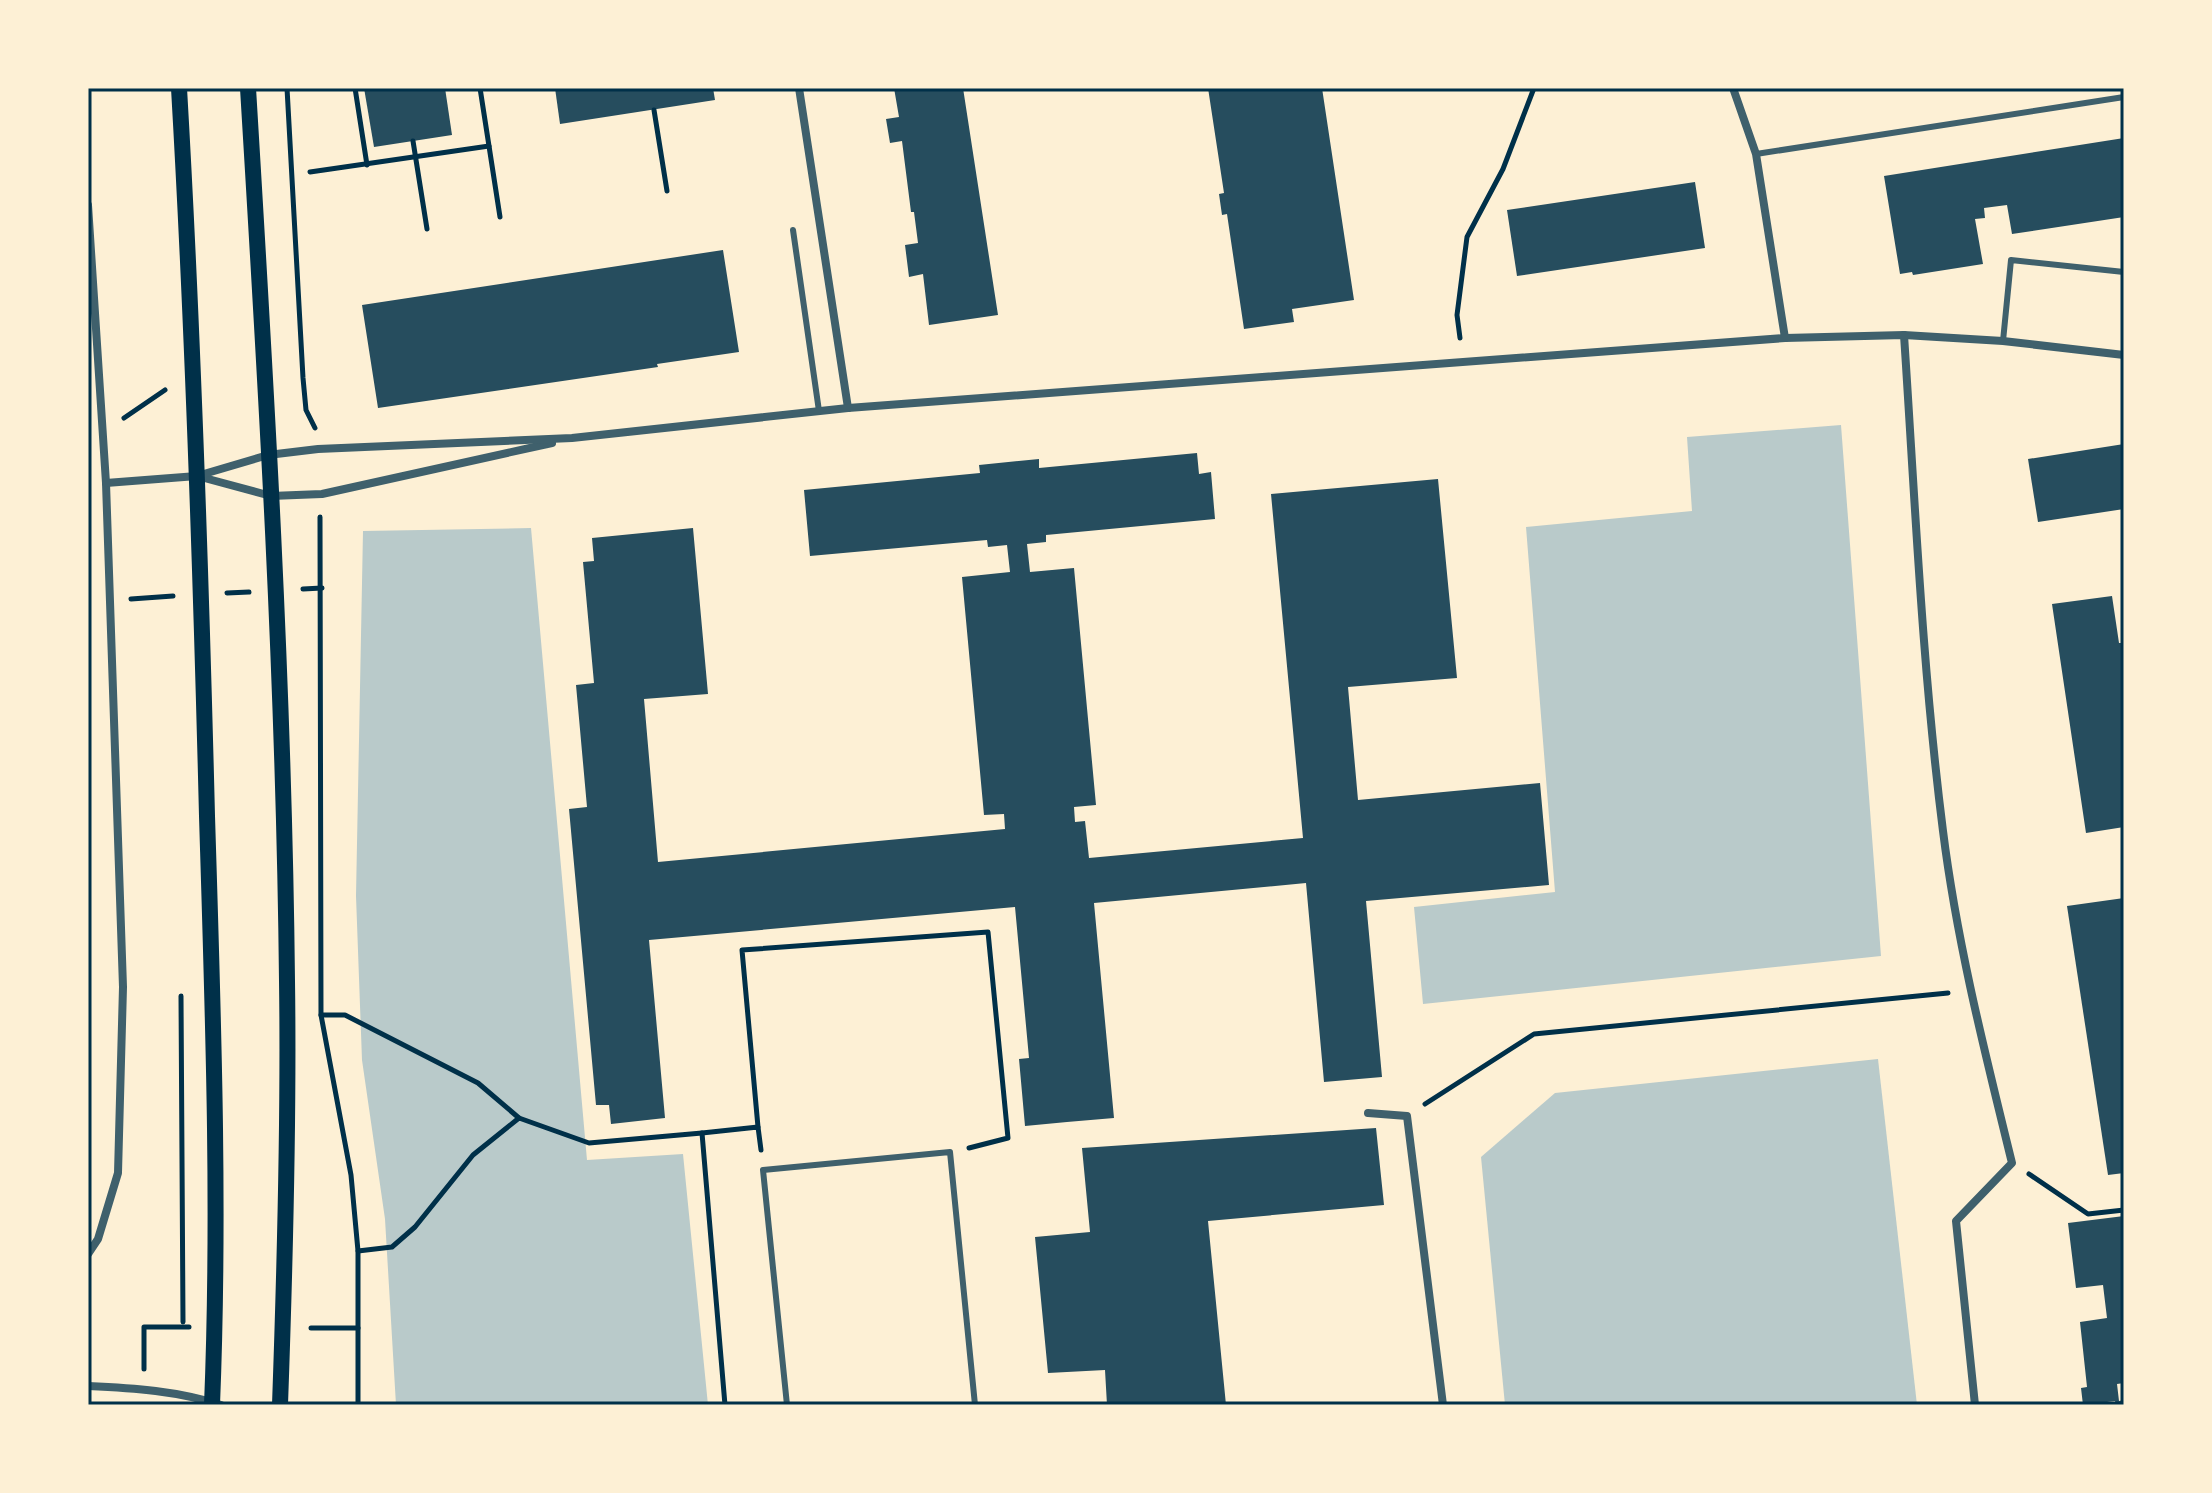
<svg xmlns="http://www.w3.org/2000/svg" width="2212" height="1493" font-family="'Space Grotesk',sans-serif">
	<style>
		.green { fill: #b9caca }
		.building { fill: #264d5e }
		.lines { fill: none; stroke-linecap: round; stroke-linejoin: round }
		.path { stroke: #003049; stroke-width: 5 }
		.service { stroke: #3f606c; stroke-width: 6 }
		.minor { stroke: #3f606c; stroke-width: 8 }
		.secondary { stroke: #003049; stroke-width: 16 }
		.neatline { fill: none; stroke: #003049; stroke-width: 3 }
	</style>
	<rect width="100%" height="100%" fill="#fdf0d5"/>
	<g class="green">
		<polygon points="1841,425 1881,956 1423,1004 1414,907 1555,892 1526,527 1692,511 1687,437"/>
		<polygon points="531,528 587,1160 683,1154 708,1405 396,1405 385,1219 362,1060 356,896 363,531"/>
		<polygon points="1878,1059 1917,1405 1505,1405 1481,1157 1555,1093"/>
	</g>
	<g class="building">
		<polygon points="364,88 445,88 452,135 374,147"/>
		<polygon points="555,88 713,88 715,100 560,124"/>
		<polygon points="894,88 963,88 998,315 929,325 923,274 909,277 905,245 918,243 914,212 911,212 902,141 890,143 886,119 899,117"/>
		<polygon points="1208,88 1322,88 1354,300 1292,309 1294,322 1244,329 1227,214 1222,215 1219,194 1224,193"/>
		<polygon points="2124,138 2124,217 2012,234 2007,205 1984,208 1985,218 1975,219 1983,264 1913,275 1912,272 1900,274 1884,176"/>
		<polygon points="1695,182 1705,248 1517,276 1507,210"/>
		<polygon points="723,250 739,352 657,364 658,367 378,408 362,305"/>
		<polygon points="2124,444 2124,509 2038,522 2028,459"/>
		<polygon points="1197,453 1199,474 1211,472 1215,519 1046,535 1046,542 1027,544 1030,572 1074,568 1096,805 1074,807 1075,822 1085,821 1089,858 1303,838 1271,494 1438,479 1457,678 1348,687 1358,800 1540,783 1549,885 1366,901 1382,1077 1324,1082 1306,883 1094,903 1114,1118 1067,1122 1025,1126 1019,1059 1029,1058 1015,907 649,940 665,1118 611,1124 609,1105 596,1105 569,809 587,807 576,685 594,683 583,562 594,561 592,538 693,528 708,694 644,699 658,862 1005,829 1004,814 984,815 962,577 1010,572 1007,545 988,547 987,540 810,556 804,490 980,473 979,465 1039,459 1039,468"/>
		<polygon points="2112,596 2119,643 2124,643 2124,827 2086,833 2052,604"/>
		<polygon points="2124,898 2124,1173 2108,1175 2067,906"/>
		<polygon points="1376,1128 1384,1205 1208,1221 1226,1405 1107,1405 1105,1370 1048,1373 1035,1237 1090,1232 1082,1148"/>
		<polygon points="2124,1216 2124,1383 2117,1384 2119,1401 2124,1400 2124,1405 2116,1405 2115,1401 2083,1405 2081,1388 2087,1387 2080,1322 2107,1318 2103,1285 2076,1288 2068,1223"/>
	</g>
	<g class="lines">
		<g class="path">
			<polyline points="287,88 303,378 306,410 315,428"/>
			<polyline points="355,88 367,165"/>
			<polyline points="480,88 500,217"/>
			<polyline points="654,110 667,191"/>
			<polyline points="413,141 427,229"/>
			<polyline points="310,172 489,146"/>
			<polyline points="1460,338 1457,315 1467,237 1503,169 1534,88"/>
			<polyline points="124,418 165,390"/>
			<polyline points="320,517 321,1015 351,1175 358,1251 358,1405"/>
			<polyline points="303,589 322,588"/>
			<polyline points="227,593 249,592"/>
			<polyline points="131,599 173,596"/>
			<polyline points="181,996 183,1322"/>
			<polyline points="321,1015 345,1015 478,1083 519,1118"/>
			<polyline points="1425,1104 1534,1034 1948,993"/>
			<polyline points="758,1127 742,950 988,932 1008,1138 969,1148"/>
			<polyline points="702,1133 758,1127 761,1150"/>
			<polyline points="2029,1174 2088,1214 2124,1210"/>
			<polyline points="358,1251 392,1247 415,1227 473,1155 519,1118 589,1143 702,1133 725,1405"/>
			<polyline points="311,1328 358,1328"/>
			<polyline points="144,1369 144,1327 189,1327"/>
		</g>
		<g class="service">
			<polyline points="1756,154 2124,97"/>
			<polyline points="793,230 819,411"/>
			<polyline points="2003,341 2011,260 2124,272"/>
			<polyline points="787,1405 763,1170 950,1152 975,1405"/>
		</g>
		<g class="minor">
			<polyline points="799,88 848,408"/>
			<polyline points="1733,88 1756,154 1785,338"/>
			<polyline points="88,205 106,483 123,987 118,1173 98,1239 88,1254"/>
			<path d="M1904 335C1915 500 1922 666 1943 831 1957 943 1985 1053 2012 1163L1956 1221 1975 1405"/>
			<polyline points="197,476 271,496 322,494 552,443"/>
			<polyline points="106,483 197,476 268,455 318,449 572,438 848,408 1785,338 1904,335 2003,341 2124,355"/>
			<polyline points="1368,1113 1407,1116 1443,1405"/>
			<path d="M88 1386C134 1388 178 1391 221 1405"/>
		</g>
		<g class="secondary">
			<path d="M179 88C193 330 201 573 207 816 213 1012 220 1209 212 1405"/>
			<path d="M248 88C266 385 284 683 287 981 289 1122 285 1264 280 1405"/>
		</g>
	</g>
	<rect width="2212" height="1493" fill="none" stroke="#fdf0d5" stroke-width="180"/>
	<rect x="90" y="90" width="2032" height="1313" class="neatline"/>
</svg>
